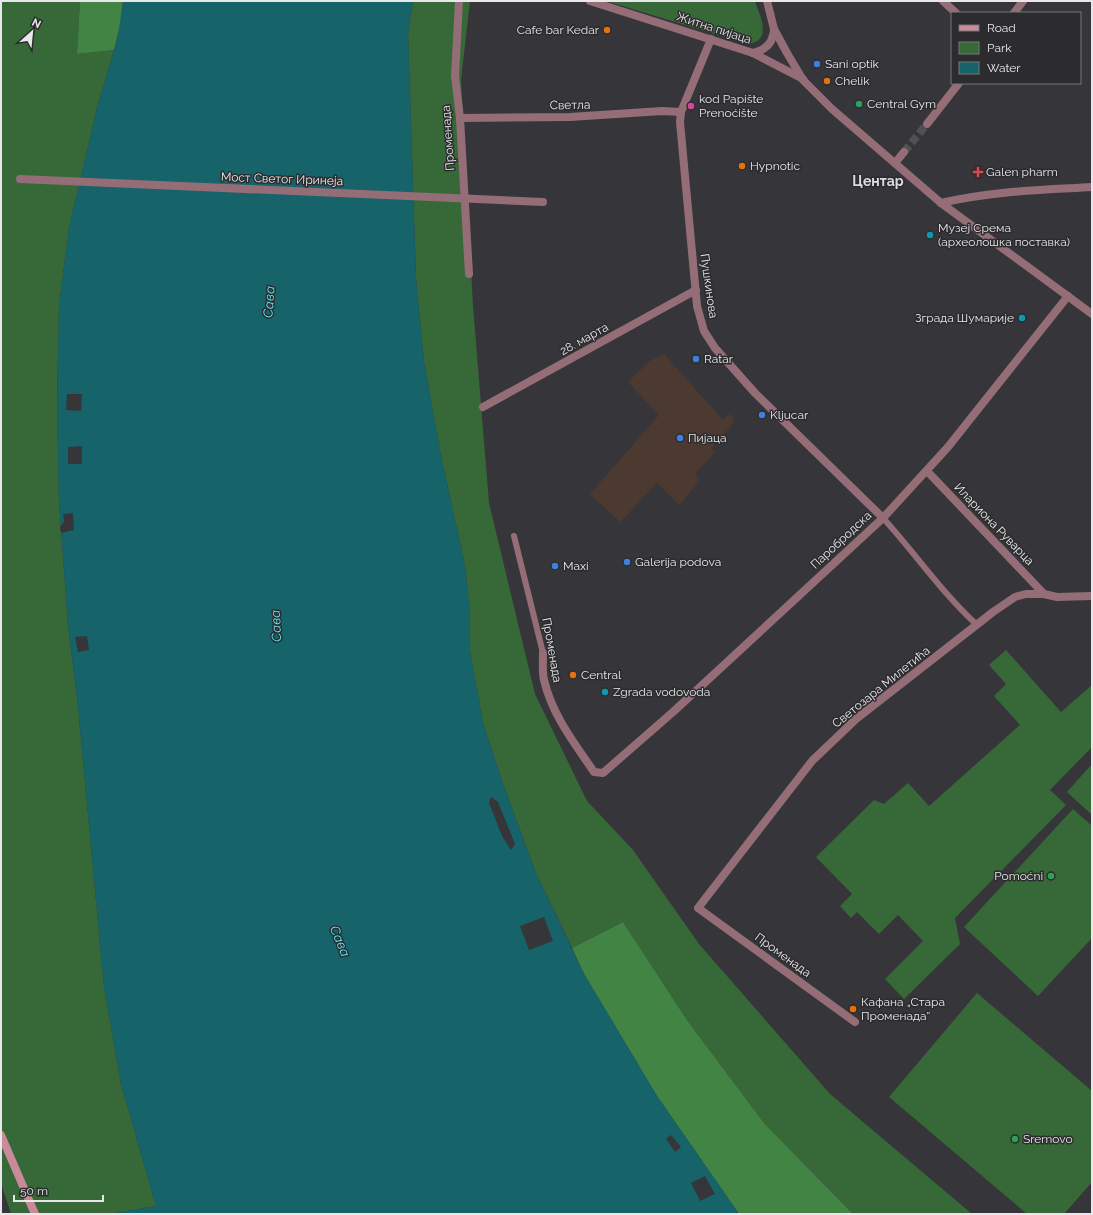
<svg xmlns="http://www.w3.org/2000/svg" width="1093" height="1215" font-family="Raleway,sans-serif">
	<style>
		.commercial { fill: #4c3a30 }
		.green { fill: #366937 }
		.forest { fill: #428443 }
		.water { fill: #16636a }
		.pier { fill: #36363a }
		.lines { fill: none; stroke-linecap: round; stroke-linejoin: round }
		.street-tunnel { stroke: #515154; stroke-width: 8; stroke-dasharray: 8 4; stroke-linecap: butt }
		.lane { stroke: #956d76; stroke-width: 6 }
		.street { stroke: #956d76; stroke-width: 8 }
		.secondary { stroke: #ca8a9a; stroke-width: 8 }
		.street-bridge { stroke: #956d76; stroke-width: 8 }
		.food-dot { fill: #e8710a; stroke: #2c2c2f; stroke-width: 1.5 }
		.shop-dot { fill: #3f7fe0; stroke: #2c2c2f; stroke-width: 1.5 }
		.leisure-dot { fill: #2e9e5b; stroke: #2c2c2f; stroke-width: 1.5 }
		.hotel-dot { fill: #d1479c; stroke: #2c2c2f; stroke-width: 1.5 }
		.health-dot { fill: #e0444e; stroke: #2c2c2f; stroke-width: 1.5 }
		.culture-dot { fill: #0f9aa8; stroke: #2c2c2f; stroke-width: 1.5 }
		.labels { text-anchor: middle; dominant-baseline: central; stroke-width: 3; stroke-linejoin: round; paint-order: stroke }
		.street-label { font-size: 12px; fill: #e8e7ea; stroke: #2c2c2f }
		.poi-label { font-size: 12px; fill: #e8e7ea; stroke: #2c2c2f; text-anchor: start }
		.water-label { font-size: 13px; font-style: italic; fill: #61eaf7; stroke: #2c2c2f }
		.quarter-label { font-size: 14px; font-weight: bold; fill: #dcdbe0; stroke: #2c2c2f }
	</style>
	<rect width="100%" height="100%" fill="#36363a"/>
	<polygon class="commercial" points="664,354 723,420 730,414 734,419 731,426 711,449 715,452 695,474 700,480 679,505 657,483 620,522 590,494 659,415 628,382 650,361"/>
	<g class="green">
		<polygon points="1,1 80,1 77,54 114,50 97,108 69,228 59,306 57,400 59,502 68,625 78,706 104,987 121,1084 156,1206 109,1214 11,1214 1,1183"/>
		<polygon points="413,1 470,1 461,80 473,306 489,503 535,694 587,801 633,850 699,944 830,1094 972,1214 853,1214 765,1124 687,1020 623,922 572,948 535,871 501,778 483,723 470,651 470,612 465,566 441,456 424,362 416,279 408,33"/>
		<path d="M606 1H755C760 16 773 41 748 44Z"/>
		<polygon points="1006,650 1061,712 1092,685 1092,747 1050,790 1066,805 955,918 960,944 904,999 885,979 923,941 898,915 879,934 857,912 851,918 840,906 852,894 816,857 874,800 884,804 908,783 929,806 1020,725 994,696 1006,684 989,665"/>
		<polygon points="1092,764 1092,815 1067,792"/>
		<polygon points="1073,809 1092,826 1092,938 1038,996 964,927"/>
		<polygon points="977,993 1092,1091 1092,1182 1064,1214 1027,1214 889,1097"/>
	</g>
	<g class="forest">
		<polygon points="80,1 123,1 121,22 114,50 77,54"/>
		<polygon points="623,922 687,1020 765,1124 853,1214 739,1214 657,1096 584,974 572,948"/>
	</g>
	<polygon class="water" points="123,1 413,1 408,33 416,279 424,362 441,456 465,566 470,612 470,651 483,723 501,778 535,871 584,974 657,1096 739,1214 109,1214 156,1206 121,1084 104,987 78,706 68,625 59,502 57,408 59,306 69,228 97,108 118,36"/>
	<g class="pier">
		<polygon points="67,394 82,394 81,411 66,410"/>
		<polygon points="82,446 82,464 68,464 68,447"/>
		<polygon points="73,513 74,530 61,533 60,527 64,522 63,514"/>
		<polygon points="87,636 89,650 78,652 75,637"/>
		<polygon points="491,797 498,802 515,844 511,850 502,836 489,803"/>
		<polygon points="544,917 553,941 529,950 520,926"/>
		<polygon points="671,1135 681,1147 675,1152 666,1139"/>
		<polygon points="705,1176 715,1194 700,1201 691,1183"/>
	</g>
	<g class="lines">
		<polyline class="street-tunnel" points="904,152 927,124"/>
		<g class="lane">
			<path d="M883 518C915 553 942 593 977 625"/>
			<polyline points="514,536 543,653"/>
		</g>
		<g class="street">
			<polyline points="459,1 455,76 460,118 469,274"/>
			<polyline points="590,1 753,53 803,79"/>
			<polyline points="767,1 774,29 787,53 803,80 832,109 941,203 1092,314"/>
			<polyline points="943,1 956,13"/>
			<polyline points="1014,13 1023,1"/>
			<polyline points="711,39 681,112 680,122 697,306 704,331 715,348 755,393 883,518"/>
			<path d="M753 53C766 50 773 43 774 30"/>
			<polyline points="460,118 570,117 662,111 681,112"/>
			<polyline points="927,124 959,83"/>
			<polyline points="895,163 904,152"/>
			<path d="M941 203C991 191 1041 190 1092 187"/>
			<polyline points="483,407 696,290"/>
			<polyline points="927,471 1044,594"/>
			<path d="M543 653C543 662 542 672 544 680 552 715 575 744 594 772L603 773 673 712 883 518 948 447 1068 296"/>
			<polyline points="855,1022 698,908 812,761 856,719 993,612 1015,597 1026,594 1044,594 1057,597 1092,596"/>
		</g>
		<polyline class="secondary" points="1,1135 35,1214"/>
		<polyline class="street-bridge" points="20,179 543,202"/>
	</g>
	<g class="food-dot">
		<circle cx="607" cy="30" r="4"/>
		<circle cx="827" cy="81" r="4"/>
		<circle cx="742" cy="166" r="4"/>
		<circle cx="573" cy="675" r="4"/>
		<circle cx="853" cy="1009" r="4"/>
	</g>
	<g class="shop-dot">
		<circle cx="817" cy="64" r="4"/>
		<circle cx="696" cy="359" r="4"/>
		<circle cx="762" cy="415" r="4"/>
		<circle cx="680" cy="438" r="4"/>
		<circle cx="627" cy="562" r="4"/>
		<circle cx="555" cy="566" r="4"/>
	</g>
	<g class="leisure-dot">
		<circle cx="859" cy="104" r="4"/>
		<circle cx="1051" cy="876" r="4"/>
		<circle cx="1015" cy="1139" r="4"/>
	</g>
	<circle class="hotel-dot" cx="691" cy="106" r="4"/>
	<path class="health-dot" d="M976 166h4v4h4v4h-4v4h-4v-4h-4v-4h4z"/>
	<g class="culture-dot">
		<circle cx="930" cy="235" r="4"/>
		<circle cx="1022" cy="318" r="4"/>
		<circle cx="605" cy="692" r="4"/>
	</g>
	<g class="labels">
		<g class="street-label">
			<text transform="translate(714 28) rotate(18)">Житна пијаца</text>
			<text transform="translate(570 105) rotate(-1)">Светла</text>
			<text transform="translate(448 138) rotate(-94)">Променада</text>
			<text transform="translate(282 179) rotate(2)">Мост Светог Иринеја</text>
			<text transform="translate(709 286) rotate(82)">Пушкинова</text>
			<text transform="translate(584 339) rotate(-29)">28. марта</text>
			<text transform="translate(994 524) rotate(46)">Илариона Руварца</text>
			<text transform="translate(841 540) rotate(-43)">Паробродска</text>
			<text transform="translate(552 650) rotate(80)">Променада</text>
			<text transform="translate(881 687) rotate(-39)">Светозара Милетића</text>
			<text transform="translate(783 955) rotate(36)">Променада</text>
		</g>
		<g class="poi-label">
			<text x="599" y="30" text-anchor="end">Cafe bar Kedar</text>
			<text x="825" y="64">Sani optik</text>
			<text x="835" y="81">Chelik</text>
			<text x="699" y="99">kod Papište<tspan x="699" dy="14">Prenoćište</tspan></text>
			<text x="867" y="104">Central Gym</text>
			<text x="750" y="166">Hypnotic</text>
			<text x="986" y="172">Galen pharm</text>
			<text x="938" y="228">Музеј Срема<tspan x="938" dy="14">(археолошка поставка)</tspan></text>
			<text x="1014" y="318" text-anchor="end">Зграда Шумарије</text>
			<text x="704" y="359">Ratar</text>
			<text x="770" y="415">Kljucar</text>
			<text x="688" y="438">Пијаца</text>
			<text x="635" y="562">Galerija podova</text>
			<text x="563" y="566">Maxi</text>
			<text x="581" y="675">Central</text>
			<text x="613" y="692">Zgrada vodovoda</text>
			<text x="1043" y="876" text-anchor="end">Pomoćni</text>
			<text x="861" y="1002">Кафана „Стара<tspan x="861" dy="14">Променада”</tspan></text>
			<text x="1023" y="1139">Sremovo</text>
		</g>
		<g class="water-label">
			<text transform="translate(269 302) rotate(-86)">Сава</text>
			<text transform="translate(276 626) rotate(-93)">Сава</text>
			<text transform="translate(340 941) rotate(67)">Сава</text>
		</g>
		<g class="quarter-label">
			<text x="878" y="181">Центар</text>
		</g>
	</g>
	<rect width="1093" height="1215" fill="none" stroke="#e8e7ea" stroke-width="4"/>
	<rect x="951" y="12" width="130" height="72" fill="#2c2c2f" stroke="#77777a"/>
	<rect x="959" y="25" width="20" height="6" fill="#ca8a9a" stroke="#77777a"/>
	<text x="987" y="32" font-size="12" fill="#e8e7ea">Road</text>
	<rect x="959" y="42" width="20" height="12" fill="#366937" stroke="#77777a"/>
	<text x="987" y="52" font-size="12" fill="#e8e7ea">Park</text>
	<rect x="959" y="62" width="20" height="12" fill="#16636a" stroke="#77777a"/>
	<text x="987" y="72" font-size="12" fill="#e8e7ea">Water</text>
	<g transform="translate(32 32) rotate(27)" stroke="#2c2c2f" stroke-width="3" paint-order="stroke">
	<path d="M0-3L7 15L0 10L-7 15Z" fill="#e8e7ea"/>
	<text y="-6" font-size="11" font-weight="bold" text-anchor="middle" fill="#e8e7ea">N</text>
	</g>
	<path d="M14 1195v6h89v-6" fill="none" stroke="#e8e7ea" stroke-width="2"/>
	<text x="20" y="1195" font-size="12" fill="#e8e7ea" stroke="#2c2c2f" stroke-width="3" paint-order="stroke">50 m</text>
</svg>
